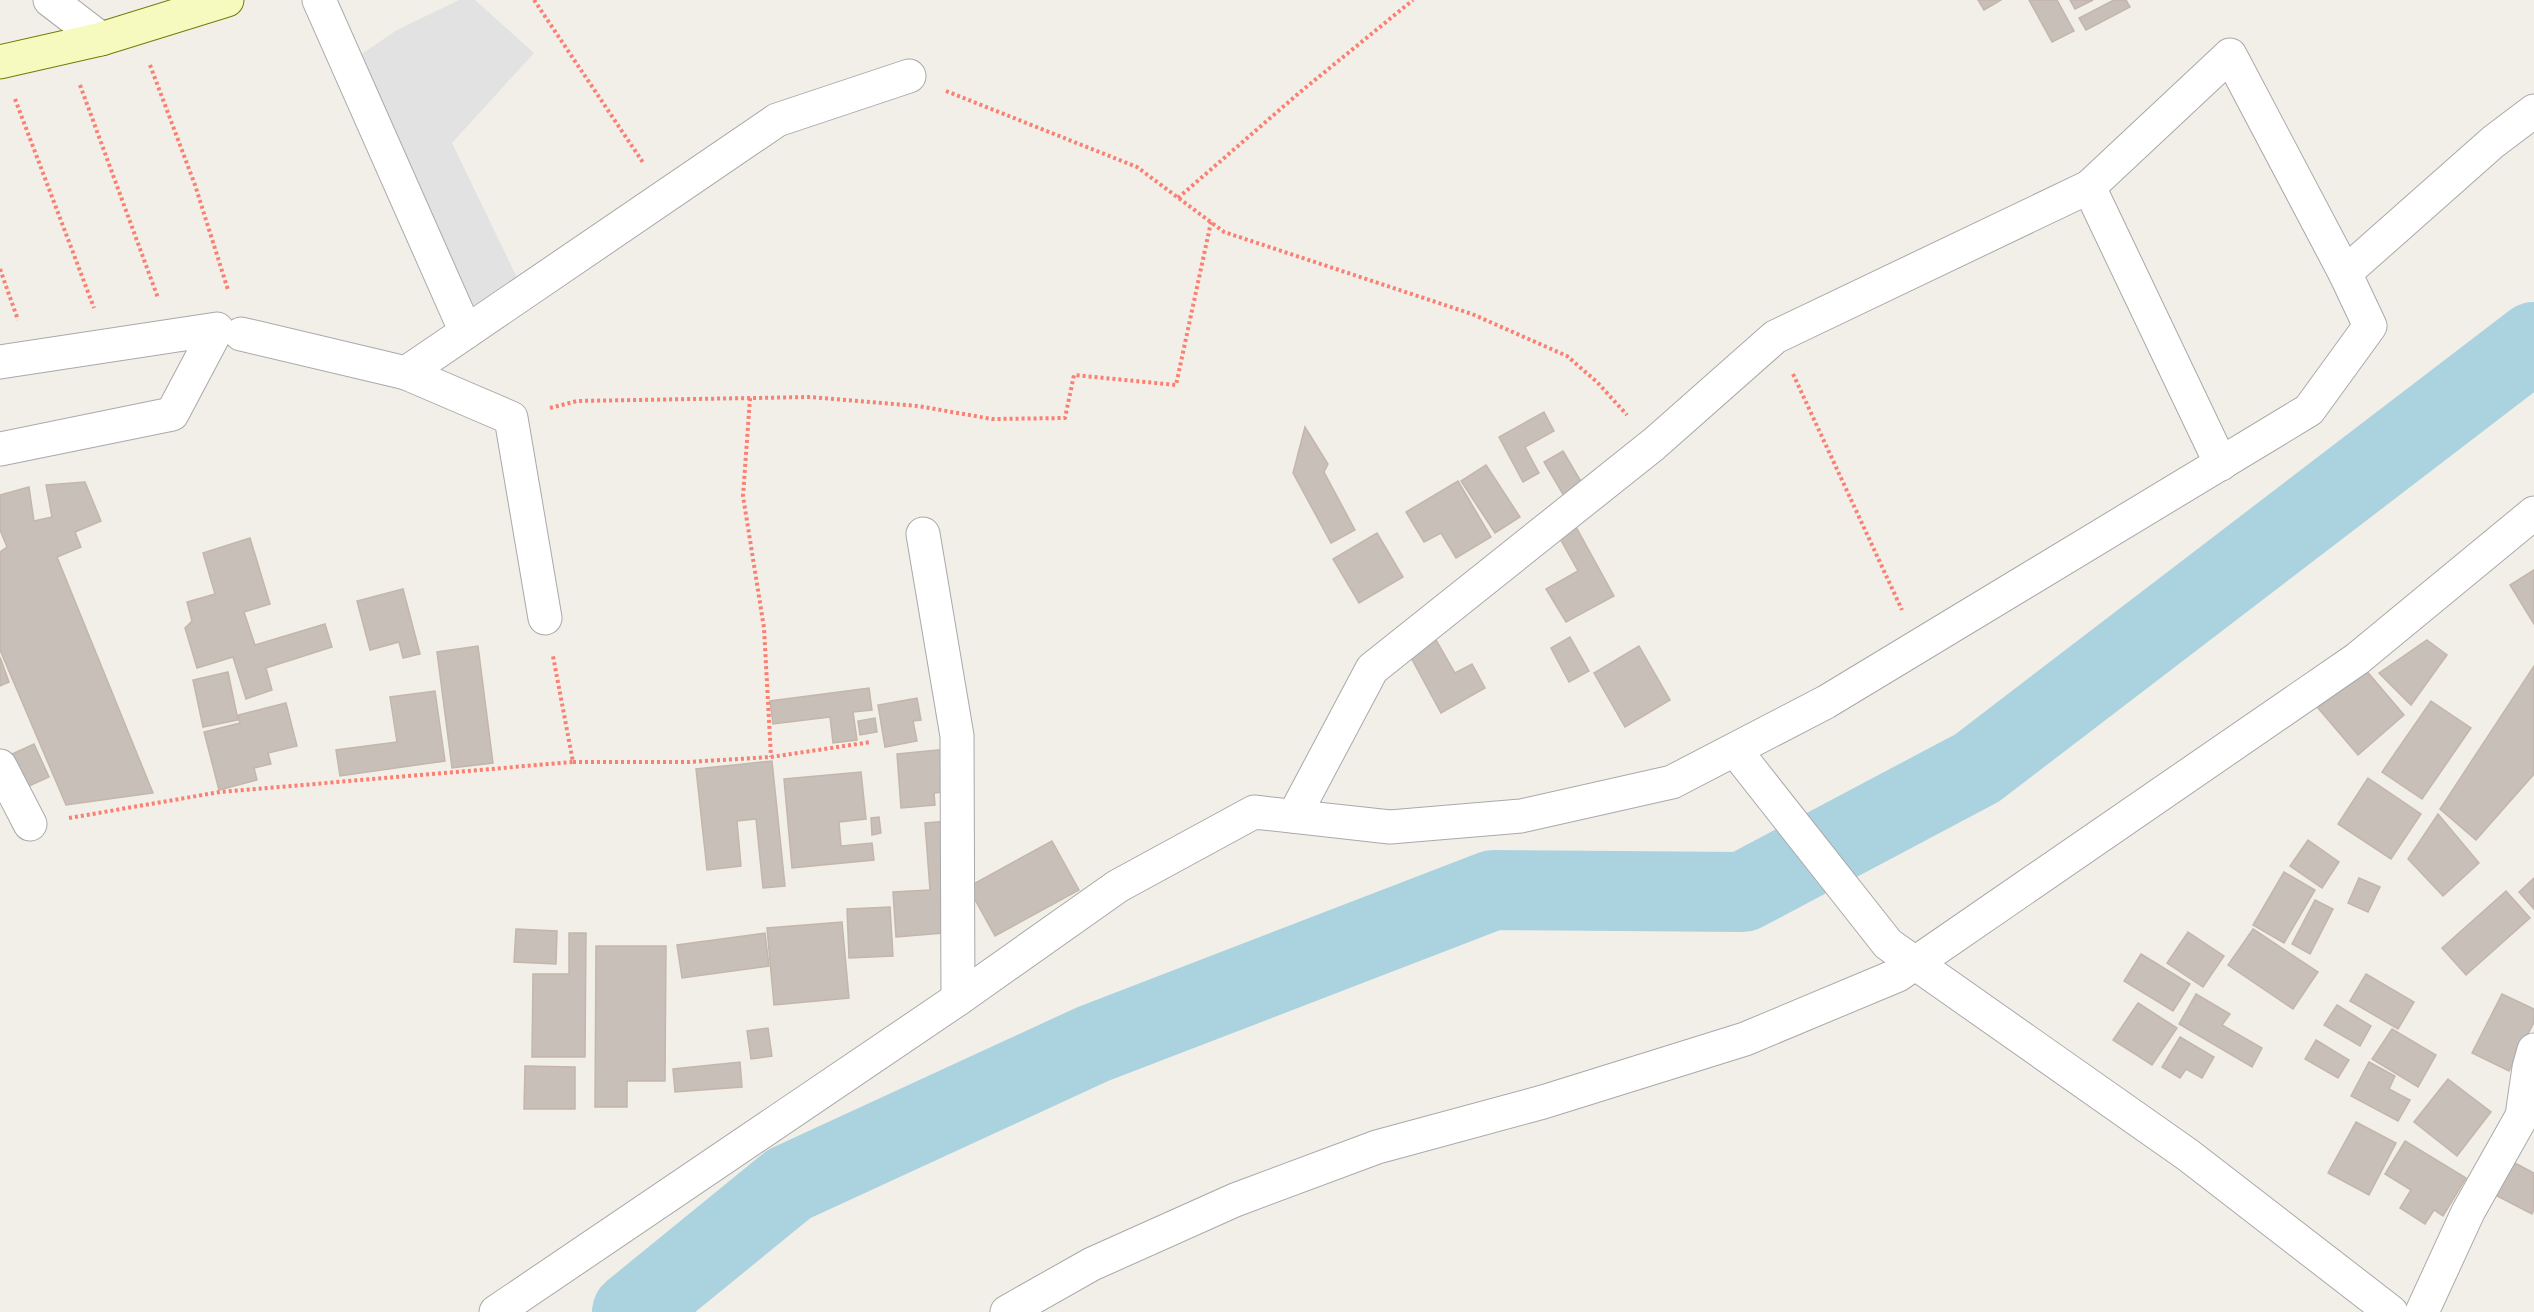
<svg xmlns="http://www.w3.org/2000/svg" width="2534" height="1312" font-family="'PT Sans',sans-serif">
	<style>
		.parking { fill: #e2e2e2 }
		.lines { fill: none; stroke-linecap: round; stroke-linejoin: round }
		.river { stroke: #aad3df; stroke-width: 80 }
		.building { fill: #c7bfb8; stroke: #c4b6ab; stroke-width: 1.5 }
		.street-casing { stroke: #a9a9a9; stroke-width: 35 }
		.secondary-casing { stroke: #707d05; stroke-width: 35 }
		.path { stroke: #fa8072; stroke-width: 4; stroke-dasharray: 3 3; stroke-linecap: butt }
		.street { stroke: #fff; stroke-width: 33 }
		.secondary { stroke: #f7fabf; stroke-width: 33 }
	</style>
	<rect width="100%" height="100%" fill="#f2efe9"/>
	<polygon class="parking" points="459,0 475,0 534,53 452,143 521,286 466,332 347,64 397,30"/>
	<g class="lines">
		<polyline class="river" points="632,1312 789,1184 1093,1044 1493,890 1743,892 1977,768 2534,342"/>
	</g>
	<g class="building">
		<polygon points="1978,0 2001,0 1984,10"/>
		<polygon points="2029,0 2057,0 2074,31 2052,42"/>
		<polygon points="2070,0 2093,0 2075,9"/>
		<polygon points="2114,0 2126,0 2130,7 2086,30 2079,18"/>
		<polygon points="1544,412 1554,431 1525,447 1539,473 1523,482 1499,437"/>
		<polygon points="1305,427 1328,464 1324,472 1355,530 1331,543 1293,473"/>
		<polygon points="1563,451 1583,485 1564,496 1544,462"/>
		<polygon points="1486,465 1520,517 1495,533 1461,481"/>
		<polygon points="1458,481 1491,537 1456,558 1441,533 1424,542 1406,512"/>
		<polygon points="85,482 101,521 75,532 81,547 57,557 153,793 66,805 0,650 0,552 7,547 0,530 0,495 29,487 34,521 52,517 46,485"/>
		<polygon points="1575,525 1614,596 1566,622 1546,589 1578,571 1558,535"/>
		<polygon points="1377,533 1403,577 1359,603 1333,559"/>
		<polygon points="250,538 270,604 244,612 255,645 325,624 332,647 266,668 272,690 246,699 233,657 197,668 185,628 192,621 187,602 215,594 203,553"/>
		<polygon points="2534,570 2534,624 2510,585"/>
		<polygon points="403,589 420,654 403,658 399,642 370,650 357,601"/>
		<polygon points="1570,637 1589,671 1569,682 1551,648"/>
		<polygon points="1435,638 1455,673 1472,664 1485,688 1441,713 1408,652"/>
		<polygon points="2427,640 2447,655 2411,705 2379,673"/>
		<polygon points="478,646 493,763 452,768 437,652"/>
		<polygon points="1639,646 1670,700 1625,727 1594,673"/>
		<polygon points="0,657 9,682 0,686"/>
		<polygon points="2534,666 2534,774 2476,840 2440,809"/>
		<polygon points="2364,668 2404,715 2358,755 2318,708"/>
		<polygon points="228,672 238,720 203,727 193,680"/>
		<polygon points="869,688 872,710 853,712 857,740 833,743 830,717 773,724 770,701"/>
		<polygon points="435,691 445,761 340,776 336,750 397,742 390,697"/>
		<polygon points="917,698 921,720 913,721 917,741 885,747 878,705"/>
		<polygon points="2431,701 2471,728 2422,799 2382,772"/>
		<polygon points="286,703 297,746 268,753 271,764 254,768 257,780 219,790 204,732 240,723 238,715"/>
		<polygon points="875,718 877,732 860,735 858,721"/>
		<polygon points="34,744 49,777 16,792 1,759"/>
		<polygon points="948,749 953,791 934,793 935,805 901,808 897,754"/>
		<polygon points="772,761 785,886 763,888 756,819 737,821 741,866 707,870 696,769"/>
		<polygon points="861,772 866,819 839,822 841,846 872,843 874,860 792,868 784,779"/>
		<polygon points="2368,778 2421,814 2391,859 2338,824"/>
		<polygon points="2438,814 2479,863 2443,896 2408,859"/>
		<polygon points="879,817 881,833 872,835 871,818"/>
		<polygon points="948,821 956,932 896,937 893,892 930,890 925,823"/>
		<polygon points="2308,840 2339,862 2322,888 2290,866"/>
		<polygon points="1052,841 1079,890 995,936 968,887"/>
		<polygon points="2284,872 2315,890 2284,943 2253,925"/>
		<polygon points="2359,878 2380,887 2368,912 2348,903"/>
		<polygon points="2534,878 2534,909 2519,892"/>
		<polygon points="2506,891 2530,918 2466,975 2442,948"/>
		<polygon points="2315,900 2333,909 2310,954 2292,944"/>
		<polygon points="890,907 893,956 849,958 847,909"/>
		<polygon points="842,922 849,998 774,1005 767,928"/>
		<polygon points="516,929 557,931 556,964 514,962"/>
		<polygon points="2253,929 2318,972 2293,1009 2228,965"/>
		<polygon points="2188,932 2224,956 2203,987 2167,963"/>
		<polygon points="569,933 586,933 585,1057 532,1057 533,974 569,974"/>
		<polygon points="765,933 769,966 682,978 677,945"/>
		<polygon points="596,946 666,946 665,1081 627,1081 627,1107 595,1107"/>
		<polygon points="2141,954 2190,984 2173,1011 2124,981"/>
		<polygon points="2366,974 2414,1002 2398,1029 2350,1001"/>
		<polygon points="2196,994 2230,1014 2222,1025 2262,1048 2252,1067 2179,1024"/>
		<polygon points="2502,994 2534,1009 2534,1022 2509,1071 2472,1053"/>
		<polygon points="2138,1003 2177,1028 2152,1065 2113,1040"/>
		<polygon points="2337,1005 2371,1026 2360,1046 2324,1025"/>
		<polygon points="768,1028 772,1056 751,1059 747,1031"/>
		<polygon points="2392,1029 2436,1055 2418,1087 2372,1059"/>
		<polygon points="2180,1037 2214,1057 2202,1078 2186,1069 2180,1078 2162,1067"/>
		<polygon points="2316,1040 2349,1060 2338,1078 2305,1059"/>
		<polygon points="740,1062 742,1087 675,1092 673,1069"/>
		<polygon points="2369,1062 2395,1076 2389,1089 2410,1100 2398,1121 2351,1096"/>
		<polygon points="525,1066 575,1067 575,1109 524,1109"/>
		<polygon points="2448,1079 2491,1112 2457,1156 2414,1122"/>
		<polygon points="2356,1122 2396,1143 2369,1195 2328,1173"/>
		<polygon points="2405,1141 2466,1178 2443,1216 2434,1210 2425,1224 2400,1208 2411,1190 2385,1174"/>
		<polygon points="2513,1162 2534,1173 2534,1209 2532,1214 2495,1195"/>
	</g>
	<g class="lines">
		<g class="street-casing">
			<g id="street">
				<polyline points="50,0 101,39"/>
				<polyline points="319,0 466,332"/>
				<polyline points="2089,187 2221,464"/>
				<polyline points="241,334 406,373 777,120 909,76"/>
				<polyline points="0,362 217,329 172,414 0,449"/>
				<polyline points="406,373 511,418 545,618"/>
				<polyline points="923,534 957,736 958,999"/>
				<polyline points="1735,750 1888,944 2188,1155 2391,1312"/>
				<polyline points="0,766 30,824"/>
				<polyline points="1294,816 1372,669 1654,444 1775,337 2089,187 2230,55 2345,273"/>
				<polyline points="496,1312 958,999 1118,886 1254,812 1390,827 1521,816 1672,782 1826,702 2309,410 2370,326 2345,273 2493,142 2534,111"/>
				<polyline points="1007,1312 1092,1264 1235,1200 1377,1147 1543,1102 1745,1039 1898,975 2357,659 2534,513"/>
				<polyline points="2422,1312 2468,1212 2522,1116 2529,1068 2534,1050"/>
			</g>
		</g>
		<g class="secondary-casing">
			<polyline id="secondary" points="0,62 101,39 227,0"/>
		</g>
		<g class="path">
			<polyline points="534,0 644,164"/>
			<polyline points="150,65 195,185 228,290"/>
			<polyline points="80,85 158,298"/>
			<polyline points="946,91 1137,167 1224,232 1472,314 1567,356 1597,382 1627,415"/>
			<polyline points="15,99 94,308"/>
			<polyline points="1178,198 1299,93 1413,0"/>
			<polyline points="0,269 18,320"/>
			<polyline points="1793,374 1902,610"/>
			<polyline points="750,398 743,496 764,628 771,757"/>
			<polyline points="550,408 577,401 811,397 918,406 992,419 1065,418 1074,375 1176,385 1211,222"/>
			<polyline points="573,762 688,762 771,757 871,742"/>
			<polyline points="69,818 220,792 573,762 553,656"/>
		</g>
		<use href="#street" class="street"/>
		<use href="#secondary" class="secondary"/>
	</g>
</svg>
